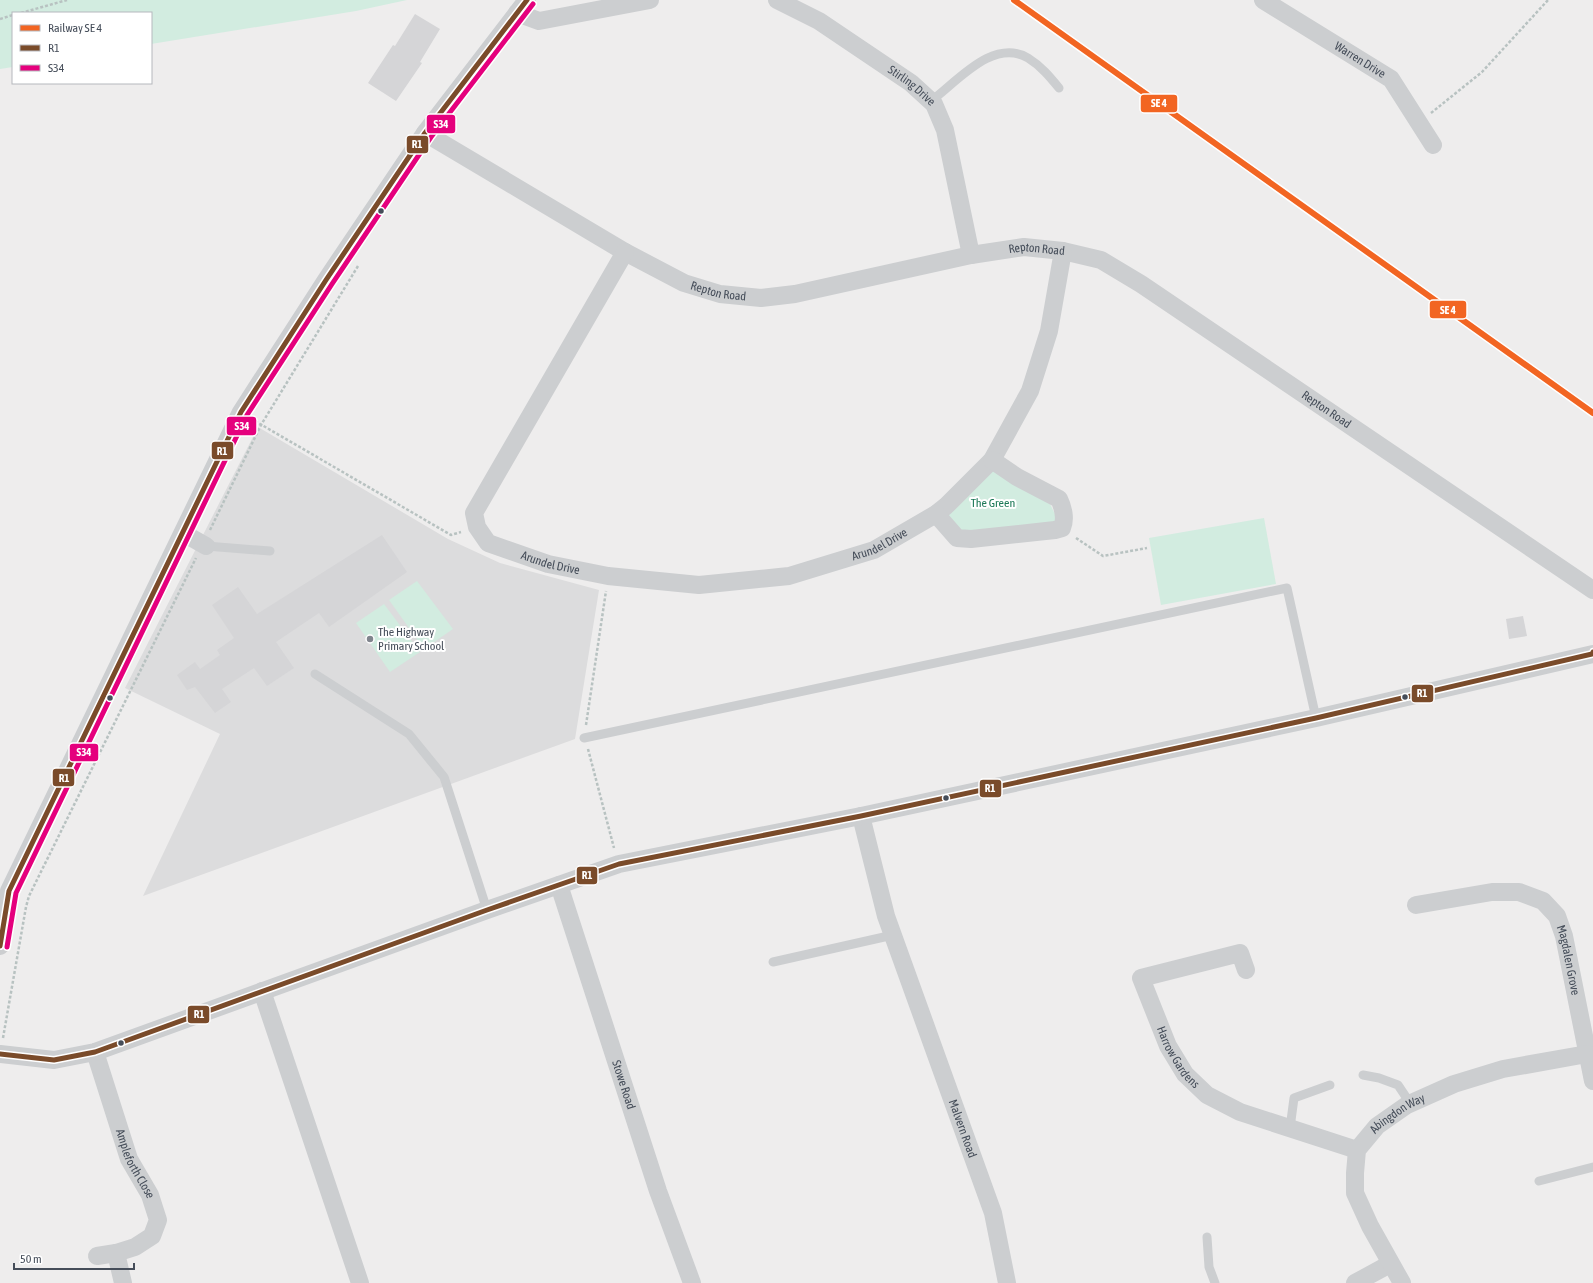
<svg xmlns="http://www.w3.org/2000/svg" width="1593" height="1283" font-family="'Asap Condensed',sans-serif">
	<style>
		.education { fill: #dcdcdd }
		.green { fill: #d2ece0 }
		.building { fill: #d5d5d7 }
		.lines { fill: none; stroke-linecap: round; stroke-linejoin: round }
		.path { stroke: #b8c2c1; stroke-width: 2.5; stroke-dasharray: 3 2; stroke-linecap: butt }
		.lane { stroke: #ccced0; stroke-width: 9 }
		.street { stroke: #ccced0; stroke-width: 18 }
		.bus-1-casing { stroke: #fff; stroke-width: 8 }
		.bus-2-casing { stroke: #fff; stroke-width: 8 }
		.bus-1 { stroke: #7a4b2a; stroke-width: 5 }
		.bus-2 { stroke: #e5007d; stroke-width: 5 }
		.rail-1-casing { stroke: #fff; stroke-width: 9 }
		.rail-1 { stroke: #f26522; stroke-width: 6 }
		.bus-dot { fill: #454d59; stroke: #fff; stroke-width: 1.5 }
		.poi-dot { fill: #80858d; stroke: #fff; stroke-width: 1.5 }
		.labels { text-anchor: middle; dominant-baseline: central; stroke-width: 4; stroke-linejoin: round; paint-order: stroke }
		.street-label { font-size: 12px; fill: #454d59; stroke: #fff }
		.park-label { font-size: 12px; fill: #1a7755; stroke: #fff }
		.poi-label { font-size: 12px; fill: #454d59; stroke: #fff; text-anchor: start }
		.line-badge { stroke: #fff; stroke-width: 1.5 }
		.badge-label { font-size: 11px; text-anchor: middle; font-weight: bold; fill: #fff }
	</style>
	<rect width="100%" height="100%" fill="#eeeded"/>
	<polygon class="education" points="258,427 448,539 500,563 599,590 575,739 143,896 220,734 125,688"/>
	<g class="green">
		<polygon points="0,0 407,0 356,11 151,44 151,13 13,13 13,67 0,69"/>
		<polygon points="989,470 999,472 1050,504 1055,514 1056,519 1054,522 963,534 945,511"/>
		<polygon points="1264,518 1276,584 1161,605 1149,538"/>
		<polygon points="417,581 453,629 424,649 389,600"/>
		<polygon points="384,604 420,652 390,672 356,623"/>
	</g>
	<g class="building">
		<polygon points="415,14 440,29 420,62 422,63 396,101 368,83 393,45 395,46"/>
		<polygon points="382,535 407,572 329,627 319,613 276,642 294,668 267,686 254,668 222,689 231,702 215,713 195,687 187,690 177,675 195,662 200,669 220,655 217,650 234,638 212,605 238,587 257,614"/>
		<polygon points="1523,616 1527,636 1509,639 1506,619"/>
	</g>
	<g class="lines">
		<g class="path">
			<polyline points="21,13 67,0"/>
			<polyline points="0,19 13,15"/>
			<polyline points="1431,113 1482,72 1548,0"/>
			<polyline points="255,421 451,535 461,532"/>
			<polyline points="210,530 261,425 358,266"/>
			<polyline points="1076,538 1103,556 1147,548"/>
			<polyline points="586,725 606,591"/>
			<polyline points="588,749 614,848"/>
			<polyline points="3,1038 26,907 29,896 196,558"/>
		</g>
		<g class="lane">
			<path d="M931 101C956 83 993 37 1028 58 1041 66 1050 77 1059 88"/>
			<polyline points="206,546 270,551"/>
			<polyline points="315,674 409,734 444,777 487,910"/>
			<polyline points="584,738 1287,588 1316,718"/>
			<polyline points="773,962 893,935"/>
			<polyline points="1363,1075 1379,1078 1398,1085 1410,1103"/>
			<polyline points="1290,1128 1294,1098 1330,1085"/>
			<polyline points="1539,1181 1593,1167"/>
			<polyline points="1207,1237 1209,1267 1215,1283"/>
		</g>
		<g class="street">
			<path id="s1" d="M777 0 819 21 911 83 934 104 945 130 971 255"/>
			<path id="s2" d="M1263 0 1391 79 1433 145"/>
			<polyline points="517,13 539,21 650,0"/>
			<path id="s3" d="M425 133 625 252 684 283 720 294 761 298 795 294 971 255 1024 247 1063 251 1101 260 1141 284 1593 590"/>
			<path id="s4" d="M625 252 474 513 477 527 488 543 548 564 608 576 699 585 789 576 874 550 936 514 946 506 992 460 1030 391 1049 331 1063 251"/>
			<path d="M936 514 957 538 971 539 1055 530 1062 528C1066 519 1063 507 1059 499L1017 477 992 460"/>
			<polyline points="183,533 206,546"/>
			<path id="s5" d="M861 816 886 916 993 1213 1007 1283"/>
			<path id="s6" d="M559 885 658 1191 692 1283"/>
			<path id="s7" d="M1416 905 1492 892H1519L1543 901 1557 916 1564 936 1593 1081"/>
			<polyline points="0,946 9,891 241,412 326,280 425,133 527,0"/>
			<path id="s8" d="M1246 970 1240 953 1141 978 1168 1046 1185 1074 1207 1095 1240 1112 1357 1150"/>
			<polyline points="262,991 360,1283"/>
			<path id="s9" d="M95 1052 129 1159 150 1195 158 1220 152 1236 135 1247 116 1253 123 1283"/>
			<polyline points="0,1054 54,1060 95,1052 487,910 619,864 861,816 1316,718 1593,654"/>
			<polyline points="97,1256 116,1253"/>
			<polyline points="1355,1283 1390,1264"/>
			<path id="s10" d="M1402 1283 1370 1226 1355 1193V1173L1357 1150 1377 1126 1407 1105 1454 1084 1503 1069 1587 1054"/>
		</g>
		<g class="bus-1-casing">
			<g id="bus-1">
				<polyline points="0,946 9,891 241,412 326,280 425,133 527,0"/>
				<polyline points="0,1054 54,1060 95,1052 487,910 619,864 861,816 1316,718 1592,654 1593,652"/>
			</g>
		</g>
		<g class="bus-2-casing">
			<polyline id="bus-2" points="7,947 16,893 247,415 332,284 431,137 533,4"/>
		</g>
		<use href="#bus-1" class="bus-1"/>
		<use href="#bus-2" class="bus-2"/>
		<g class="rail-1-casing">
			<polyline id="rail-1" points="1014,0 1593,413"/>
		</g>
		<use href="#rail-1" class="rail-1"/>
	</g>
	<g class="bus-dot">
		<circle cx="381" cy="211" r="3.5"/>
		<circle cx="1405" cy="697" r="3.5"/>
		<circle cx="110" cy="698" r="3.5"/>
		<circle cx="946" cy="798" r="3.5"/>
		<circle cx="121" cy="1043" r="3.5"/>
	</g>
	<circle class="poi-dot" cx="370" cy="639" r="4"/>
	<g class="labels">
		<g class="street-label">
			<text stroke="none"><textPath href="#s2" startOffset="114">Warren Drive</textPath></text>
			<text stroke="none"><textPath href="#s1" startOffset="160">Stirling Drive</textPath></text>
			<text stroke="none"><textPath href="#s3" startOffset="659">Repton Road</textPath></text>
			<text stroke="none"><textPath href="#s3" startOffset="335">Repton Road</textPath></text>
			<text stroke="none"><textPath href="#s3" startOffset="995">Repton Road</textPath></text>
			<text stroke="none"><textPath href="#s4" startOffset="738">Arundel Drive</textPath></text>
			<text stroke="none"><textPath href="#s4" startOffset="401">Arundel Drive</textPath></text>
			<text stroke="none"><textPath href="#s7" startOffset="196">Magdalen Grove</textPath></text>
			<text stroke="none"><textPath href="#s8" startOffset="208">Harrow Gardens</textPath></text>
			<text stroke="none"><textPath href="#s6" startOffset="210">Stowe Road</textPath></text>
			<text stroke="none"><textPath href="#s10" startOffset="200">Abingdon Way</textPath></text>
			<text stroke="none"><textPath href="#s5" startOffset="329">Malvern Road</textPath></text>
			<text stroke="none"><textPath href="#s9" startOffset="119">Ampleforth Close</textPath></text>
		</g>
		<g class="park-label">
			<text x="993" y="503">The Green</text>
		</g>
		<g class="poi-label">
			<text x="378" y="632">The Highway<tspan x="378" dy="14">Primary School</tspan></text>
		</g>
	</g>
	<g class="line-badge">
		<rect x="1140" y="94" width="38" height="19" rx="4" fill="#f26522"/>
		<rect x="426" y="114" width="30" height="20" rx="4" fill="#e5007d"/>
		<rect x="406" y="135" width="23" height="19" rx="4" fill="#7a4b2a"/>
		<rect x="1429" y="300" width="38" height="19" rx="4" fill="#f26522"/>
		<rect x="226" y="416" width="31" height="20" rx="4" fill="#e5007d"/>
		<rect x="211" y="441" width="23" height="19" rx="4" fill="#7a4b2a"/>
		<rect x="1411" y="684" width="23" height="19" rx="4" fill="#7a4b2a"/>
		<rect x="69" y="743" width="30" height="19" rx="4" fill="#e5007d"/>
		<rect x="52" y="768" width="23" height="19" rx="4" fill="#7a4b2a"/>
		<rect x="979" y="779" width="23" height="19" rx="4" fill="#7a4b2a"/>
		<rect x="576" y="866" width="22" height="19" rx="4" fill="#7a4b2a"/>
		<rect x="187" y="1005" width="23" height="19" rx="4" fill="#7a4b2a"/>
	</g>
	<g class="badge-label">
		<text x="1159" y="107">SE 4</text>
		<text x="441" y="128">S34</text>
		<text x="417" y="148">R1</text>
		<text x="1448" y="314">SE 4</text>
		<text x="242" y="430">S34</text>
		<text x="222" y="455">R1</text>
		<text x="1422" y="697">R1</text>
		<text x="84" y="756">S34</text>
		<text x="64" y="782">R1</text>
		<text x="990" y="792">R1</text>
		<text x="587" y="879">R1</text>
		<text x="199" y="1018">R1</text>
	</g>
	<rect x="12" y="12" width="140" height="72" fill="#ffffff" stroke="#b5b8bd"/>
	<rect x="20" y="25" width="20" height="6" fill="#f26522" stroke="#b5b8bd"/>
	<text x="48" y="32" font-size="12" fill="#454d59">Railway SE 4</text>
	<rect x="20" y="45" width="20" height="6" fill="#7a4b2a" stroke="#b5b8bd"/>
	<text x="48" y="52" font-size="12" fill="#454d59">R1</text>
	<rect x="20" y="65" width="20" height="6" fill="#e5007d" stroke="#b5b8bd"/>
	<text x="48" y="72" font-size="12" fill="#454d59">S34</text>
	<path d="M14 1263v6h120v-6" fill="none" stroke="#454d59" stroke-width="2"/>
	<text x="20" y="1263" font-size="12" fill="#454d59" stroke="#ffffff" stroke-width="3" paint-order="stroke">50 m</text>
</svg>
